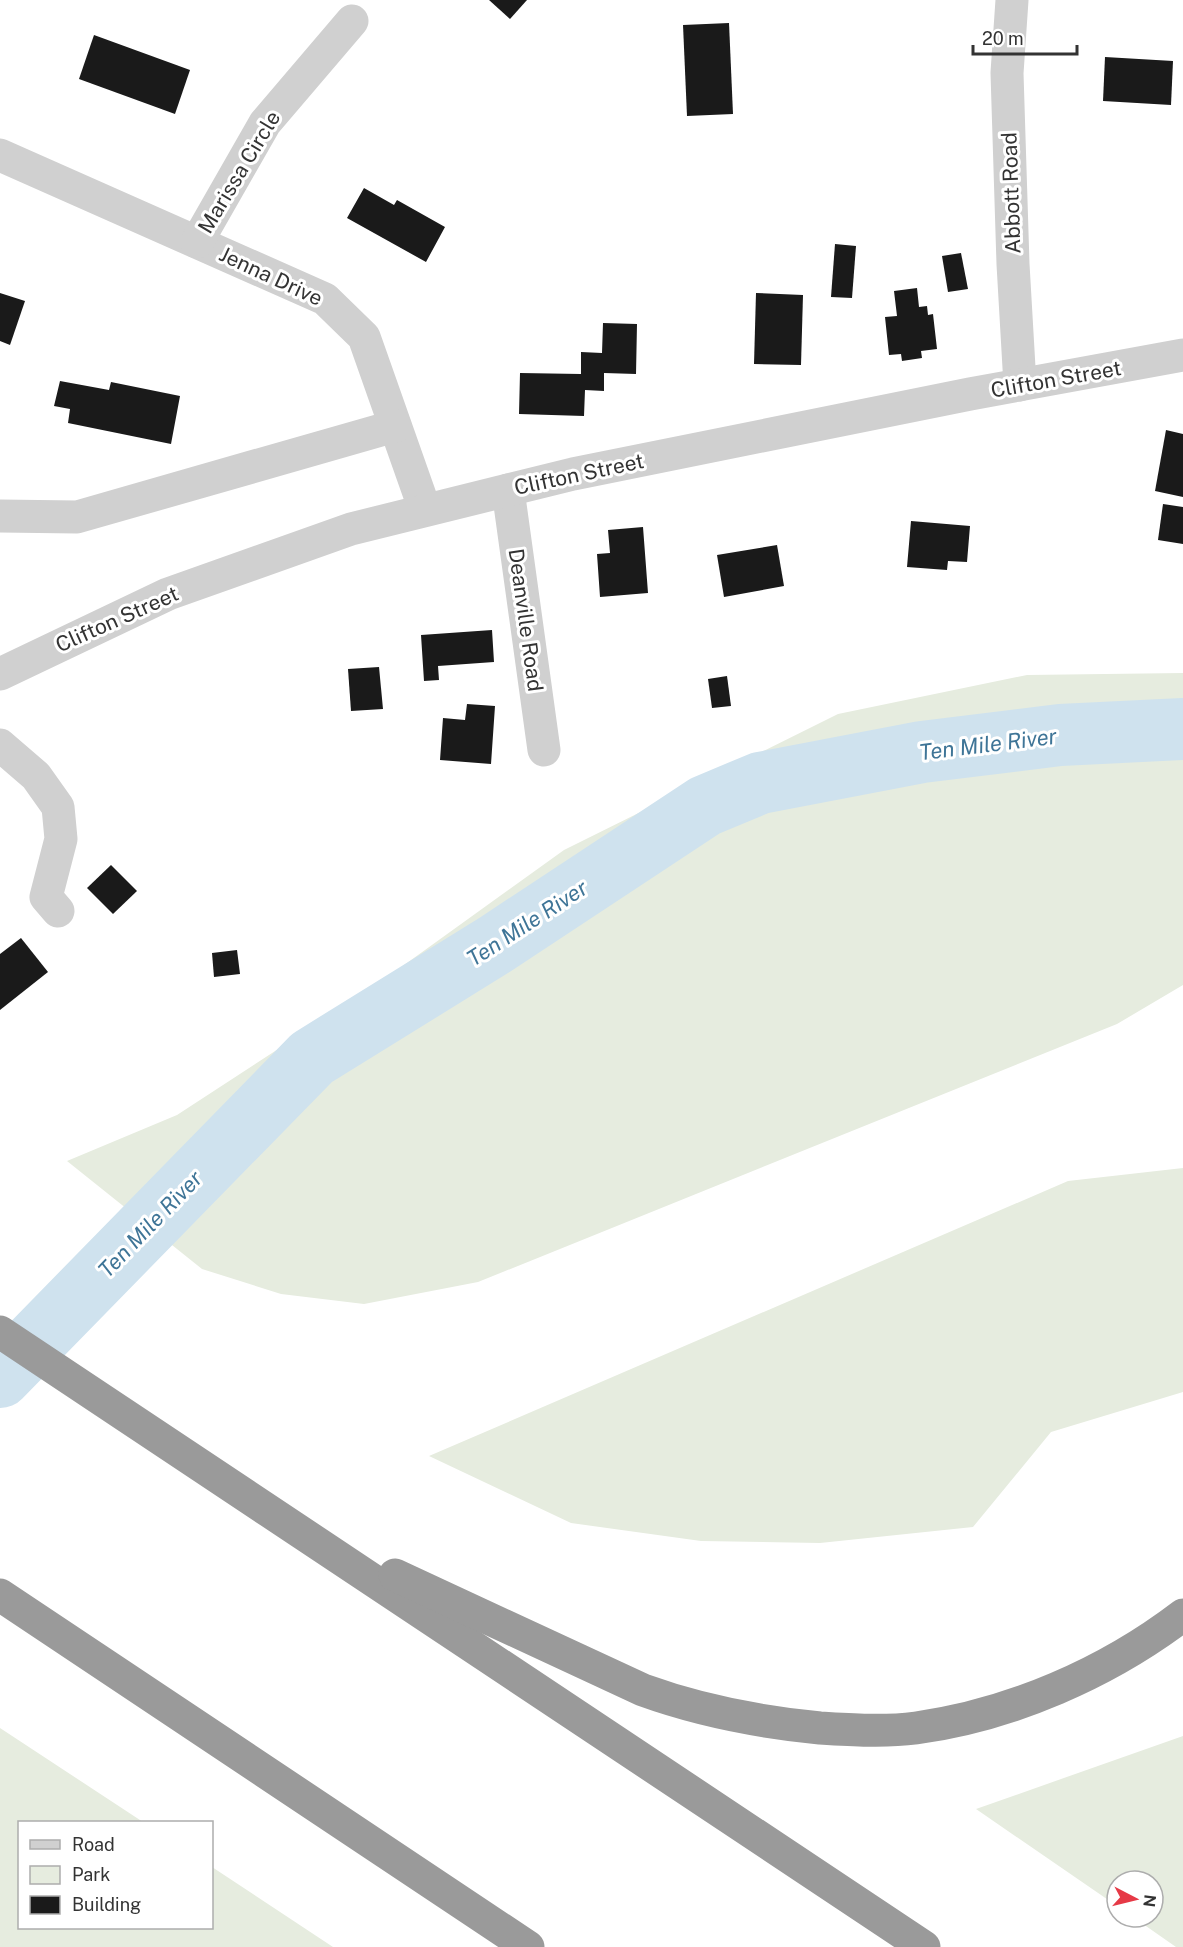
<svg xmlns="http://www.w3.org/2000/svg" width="1183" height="1947" font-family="'Public Sans',sans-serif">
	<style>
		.green { fill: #e6ecdf }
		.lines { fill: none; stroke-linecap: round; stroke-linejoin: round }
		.river { stroke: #cfe2ee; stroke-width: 62 }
		.building { fill: #1a1a1a }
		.minor { stroke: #d0d0d0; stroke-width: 33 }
		.highway { stroke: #9a9a9a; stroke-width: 33 }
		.labels { text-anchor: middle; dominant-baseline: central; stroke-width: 6; stroke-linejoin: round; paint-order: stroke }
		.street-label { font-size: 21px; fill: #333; stroke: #fff }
		.water-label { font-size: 22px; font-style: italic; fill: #3f7597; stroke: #fff }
	</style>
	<rect width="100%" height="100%" fill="#fff"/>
	<g class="green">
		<polygon points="1183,673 1183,985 1117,1024 478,1282 364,1304 281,1294 202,1269 67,1161 177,1115 375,986 564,850 838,714 1027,675"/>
		<polygon points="1183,1168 1183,1392 1051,1432 973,1527 820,1543 701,1541 571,1523 429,1456 1068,1181"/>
		<polygon points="0,1728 143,1822 20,1822 20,1928 212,1928 212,1867 333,1947 0,1947"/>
		<polygon points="1183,1736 1183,1947 1176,1947 1133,1917 1153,1917 1153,1881 1117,1881 1117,1906 976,1809"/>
	</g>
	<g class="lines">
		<polyline class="river" points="0,1377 312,1058 496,944 705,806 760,783 922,752 1060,735 1183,729"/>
	</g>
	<g class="building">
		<polygon points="489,0 527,0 510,19"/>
		<polygon points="729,23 733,114 687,116 683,25"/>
		<polygon points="94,35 190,70 175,114 79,79"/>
		<polygon points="1105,57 1173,61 1171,105 1103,101"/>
		<polygon points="364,188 394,205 397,200 445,227 426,262 347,218"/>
		<polygon points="835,244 856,246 852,298 831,297"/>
		<polygon points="961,253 968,289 948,292 942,256"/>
		<polygon points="917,288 919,307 927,306 928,315 933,314 937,349 921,351 922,358 902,361 901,354 889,355 885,317 897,316 894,291"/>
		<polygon points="0,293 25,301 10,345 0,341"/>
		<polygon points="756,293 803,295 801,365 754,364"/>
		<polygon points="603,323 637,324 636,374 604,373 604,391 585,390 584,416 519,414 520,373 581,374 581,352 602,353"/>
		<polygon points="60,381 109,390 111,382 180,396 171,444 68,423 70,409 54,406"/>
		<polygon points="1166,430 1183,434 1183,497 1155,491"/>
		<polygon points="1163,504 1183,507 1183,544 1158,540"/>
		<polygon points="911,521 970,526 967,562 948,561 947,570 907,567"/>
		<polygon points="643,527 648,593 600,597 597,554 610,553 608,530"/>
		<polygon points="777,545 784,586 724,597 717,555"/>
		<polygon points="492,630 494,662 438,666 439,680 424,681 421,635"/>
		<polygon points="379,667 383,709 351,711 348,669"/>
		<polygon points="727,676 731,706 712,708 708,679"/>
		<polygon points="467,704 495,706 491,764 440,760 443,718 465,720"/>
		<polygon points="111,865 137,891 113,914 87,888"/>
		<polygon points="21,938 48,972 0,1010 0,954"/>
		<polygon points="237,950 240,974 214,977 212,953"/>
	</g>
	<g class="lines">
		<g class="minor">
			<polyline points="1012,0 1007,73 1013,264 1020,385"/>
			<polyline points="0,155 325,299 364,337 425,510"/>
			<polyline points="197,242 265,123 352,21"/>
			<polyline points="508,490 544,750"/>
			<polyline points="0,516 77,517 395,426"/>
			<polyline points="0,674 168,594 351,529 573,474 970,394 1183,355"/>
			<polyline points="0,745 36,776 58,807 61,839 46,897 58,911"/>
		</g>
		<g class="highway">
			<polyline points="0,1332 924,1947"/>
			<path d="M395 1575 643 1690C701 1711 759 1722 820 1728 852 1730 885 1732 916 1728 1011 1715 1107 1673 1183 1615"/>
			<polyline points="0,1595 528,1947"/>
		</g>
	</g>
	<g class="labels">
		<g class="street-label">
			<text transform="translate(239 172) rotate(-59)">Marissa Circle</text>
			<text transform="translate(1011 193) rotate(-92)">Abbott Road</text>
			<text transform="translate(271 276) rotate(25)">Jenna Drive</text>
			<text transform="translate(1056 379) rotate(-10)">Clifton Street</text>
			<text transform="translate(579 474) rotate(-12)">Clifton Street</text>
			<text transform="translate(117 619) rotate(-24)">Clifton Street</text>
			<text transform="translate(526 620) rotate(82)">Deanville Road</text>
		</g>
		<g class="water-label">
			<text transform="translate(988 744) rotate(-7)">Ten Mile River</text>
			<text transform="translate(527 923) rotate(-33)">Ten Mile River</text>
			<text transform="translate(150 1224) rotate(-46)">Ten Mile River</text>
		</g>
	</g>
	<rect x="18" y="1821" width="195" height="108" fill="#ffffff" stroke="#adadad" stroke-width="1.5"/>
	<rect x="30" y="1840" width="30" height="9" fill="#d0d0d0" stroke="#adadad" stroke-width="1.5"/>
	<text x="72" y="1851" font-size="18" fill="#333333">Road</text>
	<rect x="30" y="1866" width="30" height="18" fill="#e6ecdf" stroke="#adadad" stroke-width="1.5"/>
	<text x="72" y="1881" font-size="18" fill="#333333">Park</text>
	<rect x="30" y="1896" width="30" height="18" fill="#1a1a1a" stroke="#adadad" stroke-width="1.5"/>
	<text x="72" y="1911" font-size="18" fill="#333333">Building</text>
	<g transform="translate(1135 1899) rotate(97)"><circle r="28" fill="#ffffff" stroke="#adadad" stroke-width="1.5"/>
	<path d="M0-4.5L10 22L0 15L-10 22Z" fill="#e63946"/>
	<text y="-9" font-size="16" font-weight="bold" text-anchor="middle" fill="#333333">N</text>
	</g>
	<path d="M973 45v9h104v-9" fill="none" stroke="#333333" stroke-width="3"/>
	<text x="982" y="45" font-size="18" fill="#333333" stroke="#ffffff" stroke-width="4.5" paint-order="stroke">20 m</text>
</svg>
